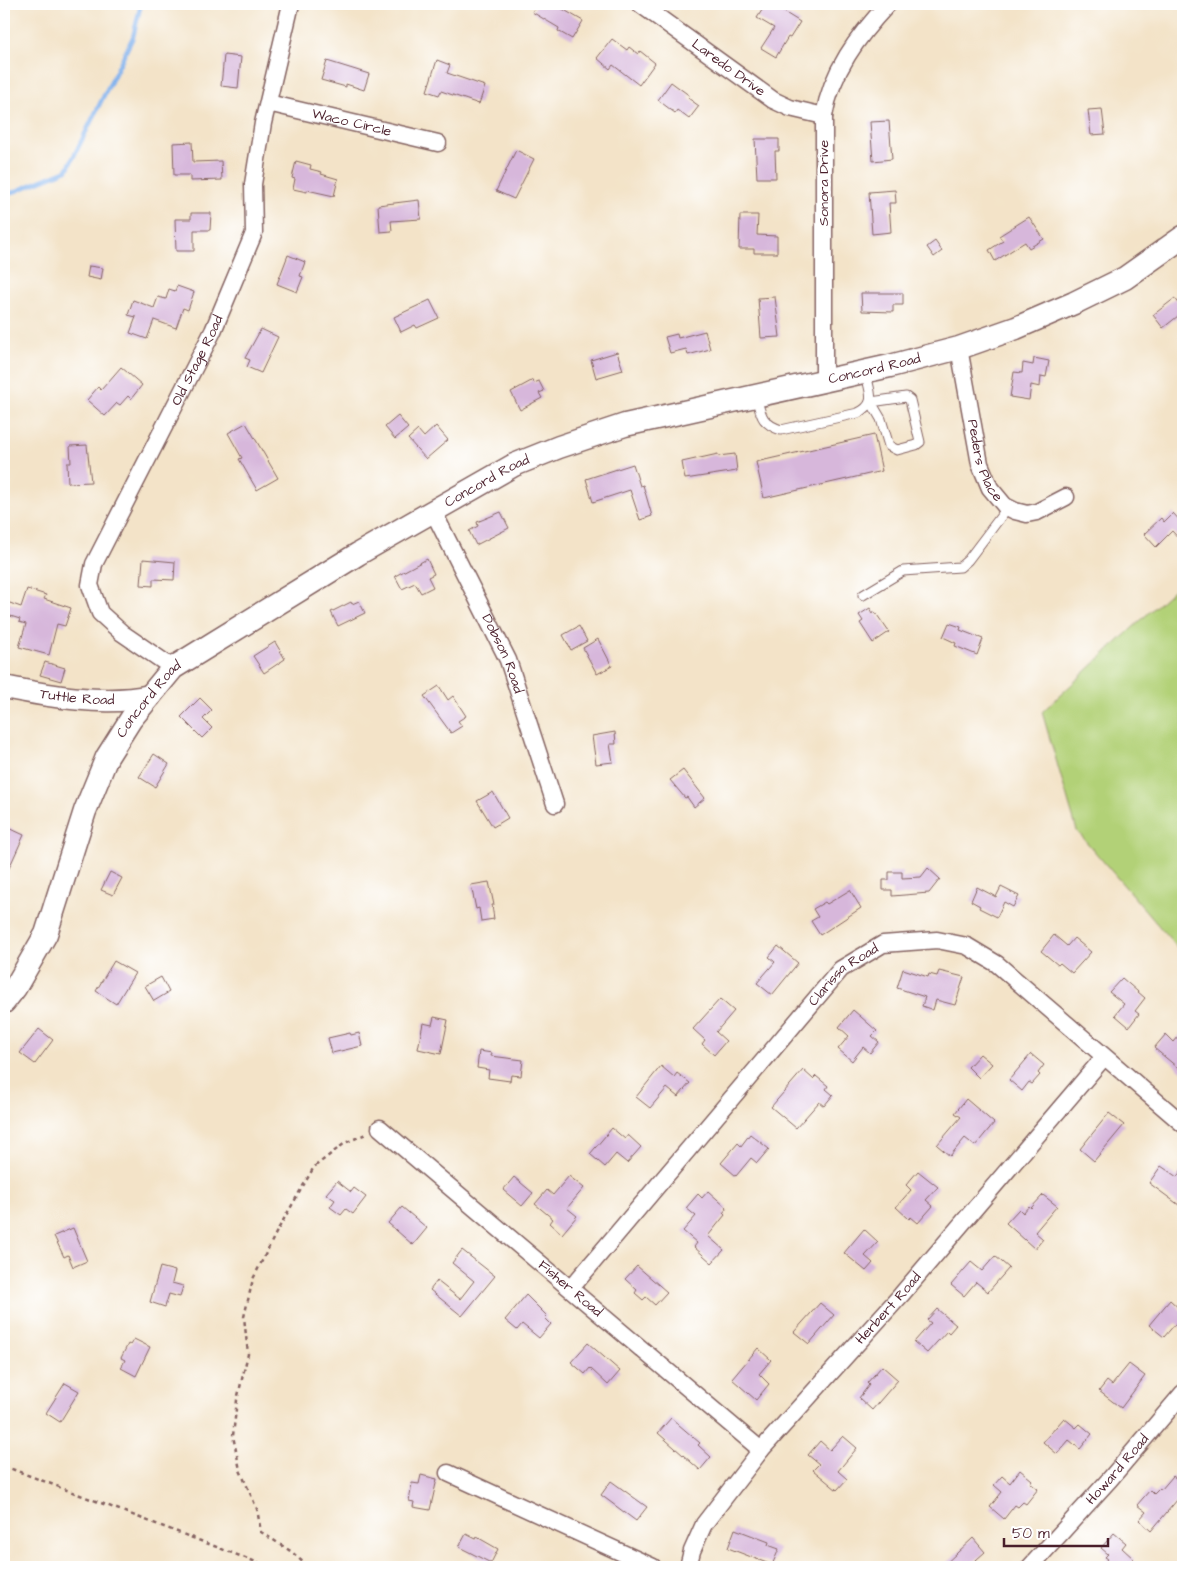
<svg xmlns="http://www.w3.org/2000/svg" width="1187" height="1571" font-family="'Architects Daughter',sans-serif">
	<style>
		.green { fill: #b2d177; stroke: #7e7851 }
		.lines { fill: none; stroke-linecap: round; stroke-linejoin: round }
		.stream { stroke: #80b1ec; stroke-width: 4.5 }
		.building { fill: #d7b7db }
		.lane-casing { stroke: #856462; stroke-width: 11 }
		.street-casing { stroke: #856462; stroke-width: 19 }
		.secondary-casing { stroke: #856462; stroke-width: 25 }
		.path { stroke: #856462; stroke-width: 2.5; stroke-dasharray: 4 4; stroke-linecap: butt }
		.lane { stroke: #fff; stroke-width: 9 }
		.street { stroke: #fff; stroke-width: 16 }
		.secondary { stroke: #fff; stroke-width: 22 }
		.labels { text-anchor: middle; dominant-baseline: central; stroke-width: 5; stroke-linejoin: round; paint-order: stroke }
		.street-label { font-size: 14px; fill: #4a1f2b; stroke: #fff }
	</style>
	<rect width="100%" height="100%" fill="#fff"/>
	<filter id="ink" filterUnits="userSpaceOnUse"><feTurbulence type="fractalNoise" baseFrequency=".02" numOctaves="2"/><feDisplacementMap in="SourceGraphic" scale="10" xChannelSelector="R" yChannelSelector="G"/><feConvolveMatrix kernelMatrix="1 2 1 2 8 2 1 2 1" color-interpolation-filters="sRGB"/></filter>
	<filter id="wash" filterUnits="userSpaceOnUse"><feTurbulence type="fractalNoise" baseFrequency=".0096" numOctaves="4" result="noise"/><feDisplacementMap in="SourceGraphic" scale="20" xChannelSelector="R" yChannelSelector="G"/><feGaussianBlur stdDeviation="1.12" result="paint"/><feColorMatrix in="noise" values="0 0 0 0 0 0 0 0 0 0 0 0 0 0 0 0 0 1.4 0 .05"/><feComposite in="paint" operator="in"/></filter>
	<g filter="url(#wash)">
		<rect width="100%" height="100%" fill="#f3e3c8"/>
		<polygon class="green" points="1183,581 1183,954 1077,831 1042,712"/>
		<g class="lines">
			<polyline class="stream" points="4,196 67,170 133,37 141,4"/>
		</g>
		<g id="blocks">
			<g class="building">
				<polygon points="537,4 554,4 583,21 572,39 558,31 559,28 532,12"/>
				<polygon points="766,4 771,4 800,22 790,38 788,37 776,57 761,48 774,28 757,18"/>
				<polygon points="612,39 627,50 629,47 638,54 640,51 655,63 639,85 613,65 610,69 597,58"/>
				<polygon points="224,55 241,57 238,88 221,86"/>
				<polygon points="437,60 450,65 447,73 485,86 479,104 441,91 439,95 427,91"/>
				<polygon points="327,61 369,74 364,90 346,84 346,87 321,80"/>
				<polygon points="671,82 690,96 688,98 699,106 689,119 677,110 675,113 658,100"/>
				<polygon points="1102,109 1105,134 1091,135 1088,110"/>
				<polygon points="889,121 892,159 873,161 870,122"/>
				<polygon points="755,139 779,139 779,151 775,151 776,178 757,178"/>
				<polygon points="192,142 193,162 221,161 222,180 190,181 190,175 174,175 173,143"/>
				<polygon points="516,150 534,159 514,199 496,191"/>
				<polygon points="296,161 311,165 310,169 322,172 321,174 338,179 334,196 307,190 307,192 293,189 295,179 292,178"/>
				<polygon points="895,190 896,203 889,203 891,232 872,234 869,192"/>
				<polygon points="419,200 421,219 391,221 392,231 380,232 378,205"/>
				<polygon points="191,213 211,213 210,230 194,230 194,251 176,251 175,219 191,219"/>
				<polygon points="740,215 758,215 757,235 777,236 777,253 754,253 754,249 739,249"/>
				<polygon points="1029,217 1044,239 1029,248 1025,242 995,261 989,250 1003,241 999,236"/>
				<polygon points="935,241 942,251 934,257 927,247"/>
				<polygon points="288,255 305,262 300,276 303,277 297,292 277,284"/>
				<polygon points="89,266 103,268 101,280 87,277"/>
				<polygon points="177,286 194,292 188,310 183,308 176,328 154,320 147,339 130,333 136,317 128,315 133,300 154,308 158,297 166,299 169,289 175,291"/>
				<polygon points="861,293 903,293 903,305 893,305 893,312 862,311"/>
				<polygon points="775,297 780,337 761,338 758,298"/>
				<polygon points="1175,298 1183,309 1183,312 1163,328 1153,315"/>
				<polygon points="430,300 439,318 417,328 415,325 401,332 394,317"/>
				<polygon points="261,329 278,337 261,373 247,367 250,360 245,358"/>
				<polygon points="705,331 710,349 688,355 686,349 670,353 665,337 677,334 678,338"/>
				<polygon points="617,352 623,370 596,378 591,360"/>
				<polygon points="1034,358 1049,361 1046,377 1041,376 1040,387 1031,385 1029,400 1010,397 1014,372 1022,373 1023,363 1033,365"/>
				<polygon points="121,367 142,385 131,399 128,396 120,405 117,403 105,416 87,400 98,387 101,390"/>
				<polygon points="533,380 534,383 539,381 544,391 539,393 542,398 520,410 511,392"/>
				<polygon points="398,416 408,428 395,439 385,427"/>
				<polygon points="246,423 278,478 257,490 239,459 242,458 228,433"/>
				<polygon points="436,426 448,440 426,459 408,439 418,430 424,437"/>
				<polygon points="874,435 882,471 764,498 756,462"/>
				<polygon points="87,445 91,482 68,483 67,463 71,463 70,446"/>
				<polygon points="718,454 718,456 735,454 737,471 685,479 682,462"/>
				<polygon points="633,464 640,486 643,485 652,516 640,520 630,490 593,502 586,479"/>
				<polygon points="501,512 509,528 476,545 469,531 478,526 477,522"/>
				<polygon points="1173,513 1183,524 1183,543 1172,531 1156,547 1144,534 1161,518 1164,522"/>
				<polygon points="143,559 175,562 174,580 153,579 153,586 141,585"/>
				<polygon points="427,559 434,574 428,577 433,587 421,593 415,583 402,589 395,576"/>
				<polygon points="27,589 46,595 44,599 71,608 65,626 57,624 49,655 19,647 26,624 19,622 20,619 4,614 7,602 21,607"/>
				<polygon points="359,601 365,613 338,626 331,612 351,602 352,604"/>
				<polygon points="870,608 873,613 875,612 889,632 873,643 860,623 863,621 859,615"/>
				<polygon points="949,623 961,627 960,630 983,639 977,655 955,646 956,643 943,637"/>
				<polygon points="579,626 587,641 571,650 563,635"/>
				<polygon points="598,639 612,666 597,674 583,648"/>
				<polygon points="275,642 285,659 264,673 253,656"/>
				<polygon points="45,662 65,668 61,681 40,675"/>
				<polygon points="439,686 448,700 453,696 466,716 458,721 462,726 451,733 424,696"/>
				<polygon points="200,698 212,710 203,719 212,728 202,738 181,717"/>
				<polygon points="615,732 616,744 610,744 613,762 596,764 592,736"/>
				<polygon points="154,754 169,764 155,787 139,777"/>
				<polygon points="683,770 705,798 694,807 687,797 685,798 670,780"/>
				<polygon points="493,792 508,818 493,827 477,801"/>
				<polygon points="9,828 24,835 4,879 4,839"/>
				<polygon points="928,868 940,879 929,893 892,896 892,890 883,890 883,880 889,880 889,872 902,872 902,878 921,877"/>
				<polygon points="110,872 122,878 113,895 101,890"/>
				<polygon points="489,882 494,905 492,905 494,919 481,921 479,908 476,909 471,885"/>
				<polygon points="977,887 996,897 1001,887 1019,896 1013,907 1004,902 997,917 979,908 980,906 971,901"/>
				<polygon points="850,890 861,908 820,935 811,921 818,917 813,909 825,902 827,904"/>
				<polygon points="1054,935 1067,946 1074,938 1091,952 1072,973 1060,963 1058,965 1041,951"/>
				<polygon points="778,946 798,963 772,995 757,983 775,962 769,957"/>
				<polygon points="114,961 135,973 116,1004 96,991"/>
				<polygon points="903,969 928,977 929,974 937,976 939,971 964,977 955,1005 936,1000 933,1010 922,1006 925,997 897,988"/>
				<polygon points="161,977 169,992 154,1001 145,986"/>
				<polygon points="1122,978 1145,998 1135,1011 1139,1014 1129,1027 1115,1015 1124,1004 1109,992"/>
				<polygon points="720,999 734,1011 716,1032 726,1041 714,1055 702,1044 705,1040 693,1029"/>
				<polygon points="853,1010 877,1031 872,1036 879,1042 870,1053 863,1047 852,1061 838,1049 849,1036 839,1027"/>
				<polygon points="434,1017 448,1020 441,1054 418,1049 423,1023 432,1025"/>
				<polygon points="39,1029 53,1040 35,1064 20,1053"/>
				<polygon points="1183,1031 1183,1072 1154,1048 1166,1034 1174,1042"/>
				<polygon points="350,1033 351,1035 359,1033 362,1046 332,1053 328,1038"/>
				<polygon points="479,1051 492,1053 491,1056 523,1060 521,1076 511,1075 510,1081 488,1078 489,1070 477,1068"/>
				<polygon points="980,1054 992,1064 979,1078 968,1067"/>
				<polygon points="1031,1054 1044,1065 1038,1073 1040,1075 1032,1084 1029,1082 1022,1091 1009,1080"/>
				<polygon points="661,1066 674,1077 677,1073 690,1083 678,1097 667,1088 650,1108 636,1097"/>
				<polygon points="803,1070 813,1079 816,1076 828,1086 826,1089 833,1095 824,1106 819,1102 796,1128 771,1107"/>
				<polygon points="966,1099 994,1123 975,1146 965,1138 950,1156 937,1145 961,1117 955,1113"/>
				<polygon points="1109,1113 1124,1125 1094,1161 1080,1149"/>
				<polygon points="612,1128 625,1139 628,1135 641,1147 627,1163 616,1154 605,1167 590,1154"/>
				<polygon points="750,1134 769,1149 757,1163 751,1158 736,1176 721,1163 738,1143 741,1146"/>
				<polygon points="1161,1166 1177,1177 1183,1168 1183,1208 1149,1183"/>
				<polygon points="918,1171 938,1187 926,1200 933,1206 918,1223 911,1217 909,1219 896,1207 911,1190 906,1185"/>
				<polygon points="569,1176 584,1188 567,1208 577,1216 562,1234 550,1223 553,1219 535,1204 547,1190 553,1195"/>
				<polygon points="514,1177 533,1193 522,1206 503,1190"/>
				<polygon points="337,1181 351,1192 354,1188 366,1197 353,1214 346,1209 341,1215 330,1207 335,1200 326,1194"/>
				<polygon points="708,1191 727,1208 723,1213 725,1215 708,1236 724,1250 712,1263 694,1247 697,1243 683,1231 696,1216 686,1208 698,1194 702,1198"/>
				<polygon points="1043,1195 1057,1206 1035,1232 1043,1239 1035,1249 1006,1223 1019,1209 1023,1213 1029,1206 1031,1208"/>
				<polygon points="402,1207 427,1228 413,1245 388,1223"/>
				<polygon points="73,1228 87,1261 73,1267 68,1255 64,1257 54,1236"/>
				<polygon points="864,1229 878,1242 865,1256 873,1263 866,1271 844,1253"/>
				<polygon points="462,1250 495,1276 462,1316 430,1290 437,1281 460,1299 474,1281 452,1263"/>
				<polygon points="995,1256 1009,1268 988,1292 976,1282 964,1296 951,1285 971,1262 982,1271"/>
				<polygon points="637,1266 667,1292 655,1305 646,1297 643,1300 635,1293 637,1290 625,1279"/>
				<polygon points="160,1267 175,1271 172,1283 183,1286 180,1297 169,1294 165,1307 150,1302"/>
				<polygon points="526,1295 547,1316 545,1318 551,1324 539,1338 522,1324 517,1330 505,1320"/>
				<polygon points="1170,1300 1183,1312 1183,1329 1176,1323 1164,1337 1149,1325"/>
				<polygon points="820,1303 834,1315 809,1344 794,1332"/>
				<polygon points="937,1309 956,1325 949,1333 947,1331 927,1353 914,1342 931,1323 927,1320"/>
				<polygon points="134,1339 150,1347 136,1376 121,1368 125,1360 121,1358 128,1344 130,1345"/>
				<polygon points="588,1343 620,1371 608,1385 590,1368 585,1374 571,1362"/>
				<polygon points="758,1348 771,1360 759,1374 769,1384 756,1400 732,1379"/>
				<polygon points="1129,1364 1145,1376 1121,1408 1099,1391 1107,1381 1112,1385"/>
				<polygon points="882,1366 898,1380 872,1410 859,1398 869,1385 867,1383"/>
				<polygon points="65,1383 79,1391 60,1422 46,1413"/>
				<polygon points="671,1418 700,1443 698,1445 711,1457 700,1470 658,1433"/>
				<polygon points="1064,1418 1076,1428 1080,1424 1092,1434 1080,1449 1069,1440 1057,1454 1043,1442"/>
				<polygon points="843,1436 857,1448 838,1471 847,1479 837,1490 813,1470 819,1464 808,1455 820,1441 830,1450"/>
				<polygon points="1020,1470 1032,1480 1030,1483 1038,1489 1026,1504 1023,1502 1018,1507 1015,1505 1004,1519 990,1507 1002,1492 994,1485 1002,1476 1010,1483"/>
				<polygon points="421,1475 437,1479 430,1510 413,1507 414,1502 409,1501 412,1483 419,1484"/>
				<polygon points="1173,1476 1183,1484 1183,1493 1151,1531 1139,1520 1146,1512 1137,1505 1150,1490 1154,1494 1160,1488 1161,1490"/>
				<polygon points="611,1481 647,1507 636,1521 601,1495"/>
				<polygon points="735,1529 769,1542 768,1545 779,1549 772,1565 728,1548"/>
				<polygon points="1114,1533 1126,1543 1122,1548 1134,1559 1127,1567 1101,1567 1108,1559 1105,1557 1108,1554 1101,1548"/>
				<polygon points="466,1534 476,1539 477,1537 498,1549 491,1563 459,1547"/>
				<polygon points="973,1538 985,1552 968,1567 942,1567"/>
			</g>
		</g>
	</g>
	<g filter="url(#ink)">
		<use href="#blocks" fill-opacity="0" stroke="#856462" stroke-width="1"/>
		<g class="lines">
			<g class="lane-casing">
				<g id="lane">
					<path d="M756 396C761 415 761 423 781 430L858 413C878 403 869 392 866 373"/>
					<polygon points="906,397 910,400 920,442 916,445 897,450 889,446 881,419 871,402"/>
					<polyline points="863,595 903,571 960,567 968,560 1008,507"/>
				</g>
			</g>
			<g class="street-casing">
				<g id="street">
					<path id="s1" d="M640 4 773 100 790 108 824 116"/>
					<path id="s2" d="M268 103 438 143"/>
					<path id="s3" d="M959 348 980 464 990 488 1005 506 1015 511 1027 514 1037 512 1066 497"/>
					<path d="M824 381V116C831 72 858 36 888 4"/>
					<path id="s4" d="M433 511 508 660 555 804"/>
					<path id="s5" d="M173 668 122 633 100 613 90 585 94 564 213 331 254 233 253 184 263 123 291 4"/>
					<path id="s6" d="M380 1128 761 1450"/>
					<path id="s7" d="M571 1288 841 969 883 944 937 940 967 946 997 964 1183 1124"/>
					<polyline points="448,1473 653,1567"/>
					<path id="s8" d="M688 1567 692 1551 704 1524 761 1450 901 1295 1104 1057"/>
					<path id="s9" d="M1030 1567 1110 1479 1183 1393"/>
				</g>
			</g>
			<g class="secondary-casing">
				<g id="secondary">
					<path id="s10" d="M4 687C48 696 106 706 150 696"/>
					<path id="s11" d="M4 1002 15 988 46 934 85 811 107 757 131 719 173 668 358 554 514 465 559 447 625 425 890 366 959 348 1016 328 1074 303 1125 278 1183 237"/>
				</g>
			</g>
			<g class="path">
				<polyline points="4,1466 269,1567"/>
				<polyline points="308,1567 292,1552 261,1532 257,1509 240,1470 233,1436 237,1400 248,1354 244,1317 253,1279 277,1231 314,1167 345,1143 368,1133"/>
			</g>
			<use href="#lane" class="lane"/>
			<use href="#street" class="street"/>
			<use href="#secondary" class="secondary"/>
		</g>
	</g>
	<g class="labels">
		<g class="street-label">
			<text stroke="none"><textPath href="#s1" startOffset="109">Laredo Drive</textPath></text>
			<text stroke="none"><textPath href="#s2" startOffset="86">Waco Circle</textPath></text>
			<text transform="translate(824 183) rotate(-90)">Sonora Drive</text>
			<text stroke="none"><textPath href="#s5" startOffset="371">Old Stage Road</textPath></text>
			<text stroke="none"><textPath href="#s11" startOffset="1149">Concord Road</textPath></text>
			<text stroke="none"><textPath href="#s3" startOffset="116">Peders Place</textPath></text>
			<text stroke="none"><textPath href="#s11" startOffset="744">Concord Road</textPath></text>
			<text stroke="none"><textPath href="#s4" startOffset="159">Dobson Road</textPath></text>
			<text stroke="none"><textPath href="#s10" startOffset="74">Tuttle Road</textPath></text>
			<text stroke="none"><textPath href="#s11" startOffset="339">Concord Road</textPath></text>
			<text stroke="none"><textPath href="#s7" startOffset="416">Clarissa Road</textPath></text>
			<text stroke="none"><textPath href="#s6" startOffset="249">Fisher Road</textPath></text>
			<text stroke="none"><textPath href="#s8" startOffset="330">Herbert Road</textPath></text>
			<text stroke="none"><textPath href="#s9" startOffset="131">Howard Road</textPath></text>
		</g>
	</g>
	<rect width="1187" height="1571" fill="none" stroke="#fff" stroke-width="20"/>
	<path d="M1004 1538v8h104v-8" fill="none" stroke="#4a1f2b" stroke-width="2.5"/>
	<text x="1012" y="1538" font-size="15" fill="#4a1f2b" stroke="#ffffff" stroke-width="4" paint-order="stroke">50 m</text>
</svg>
